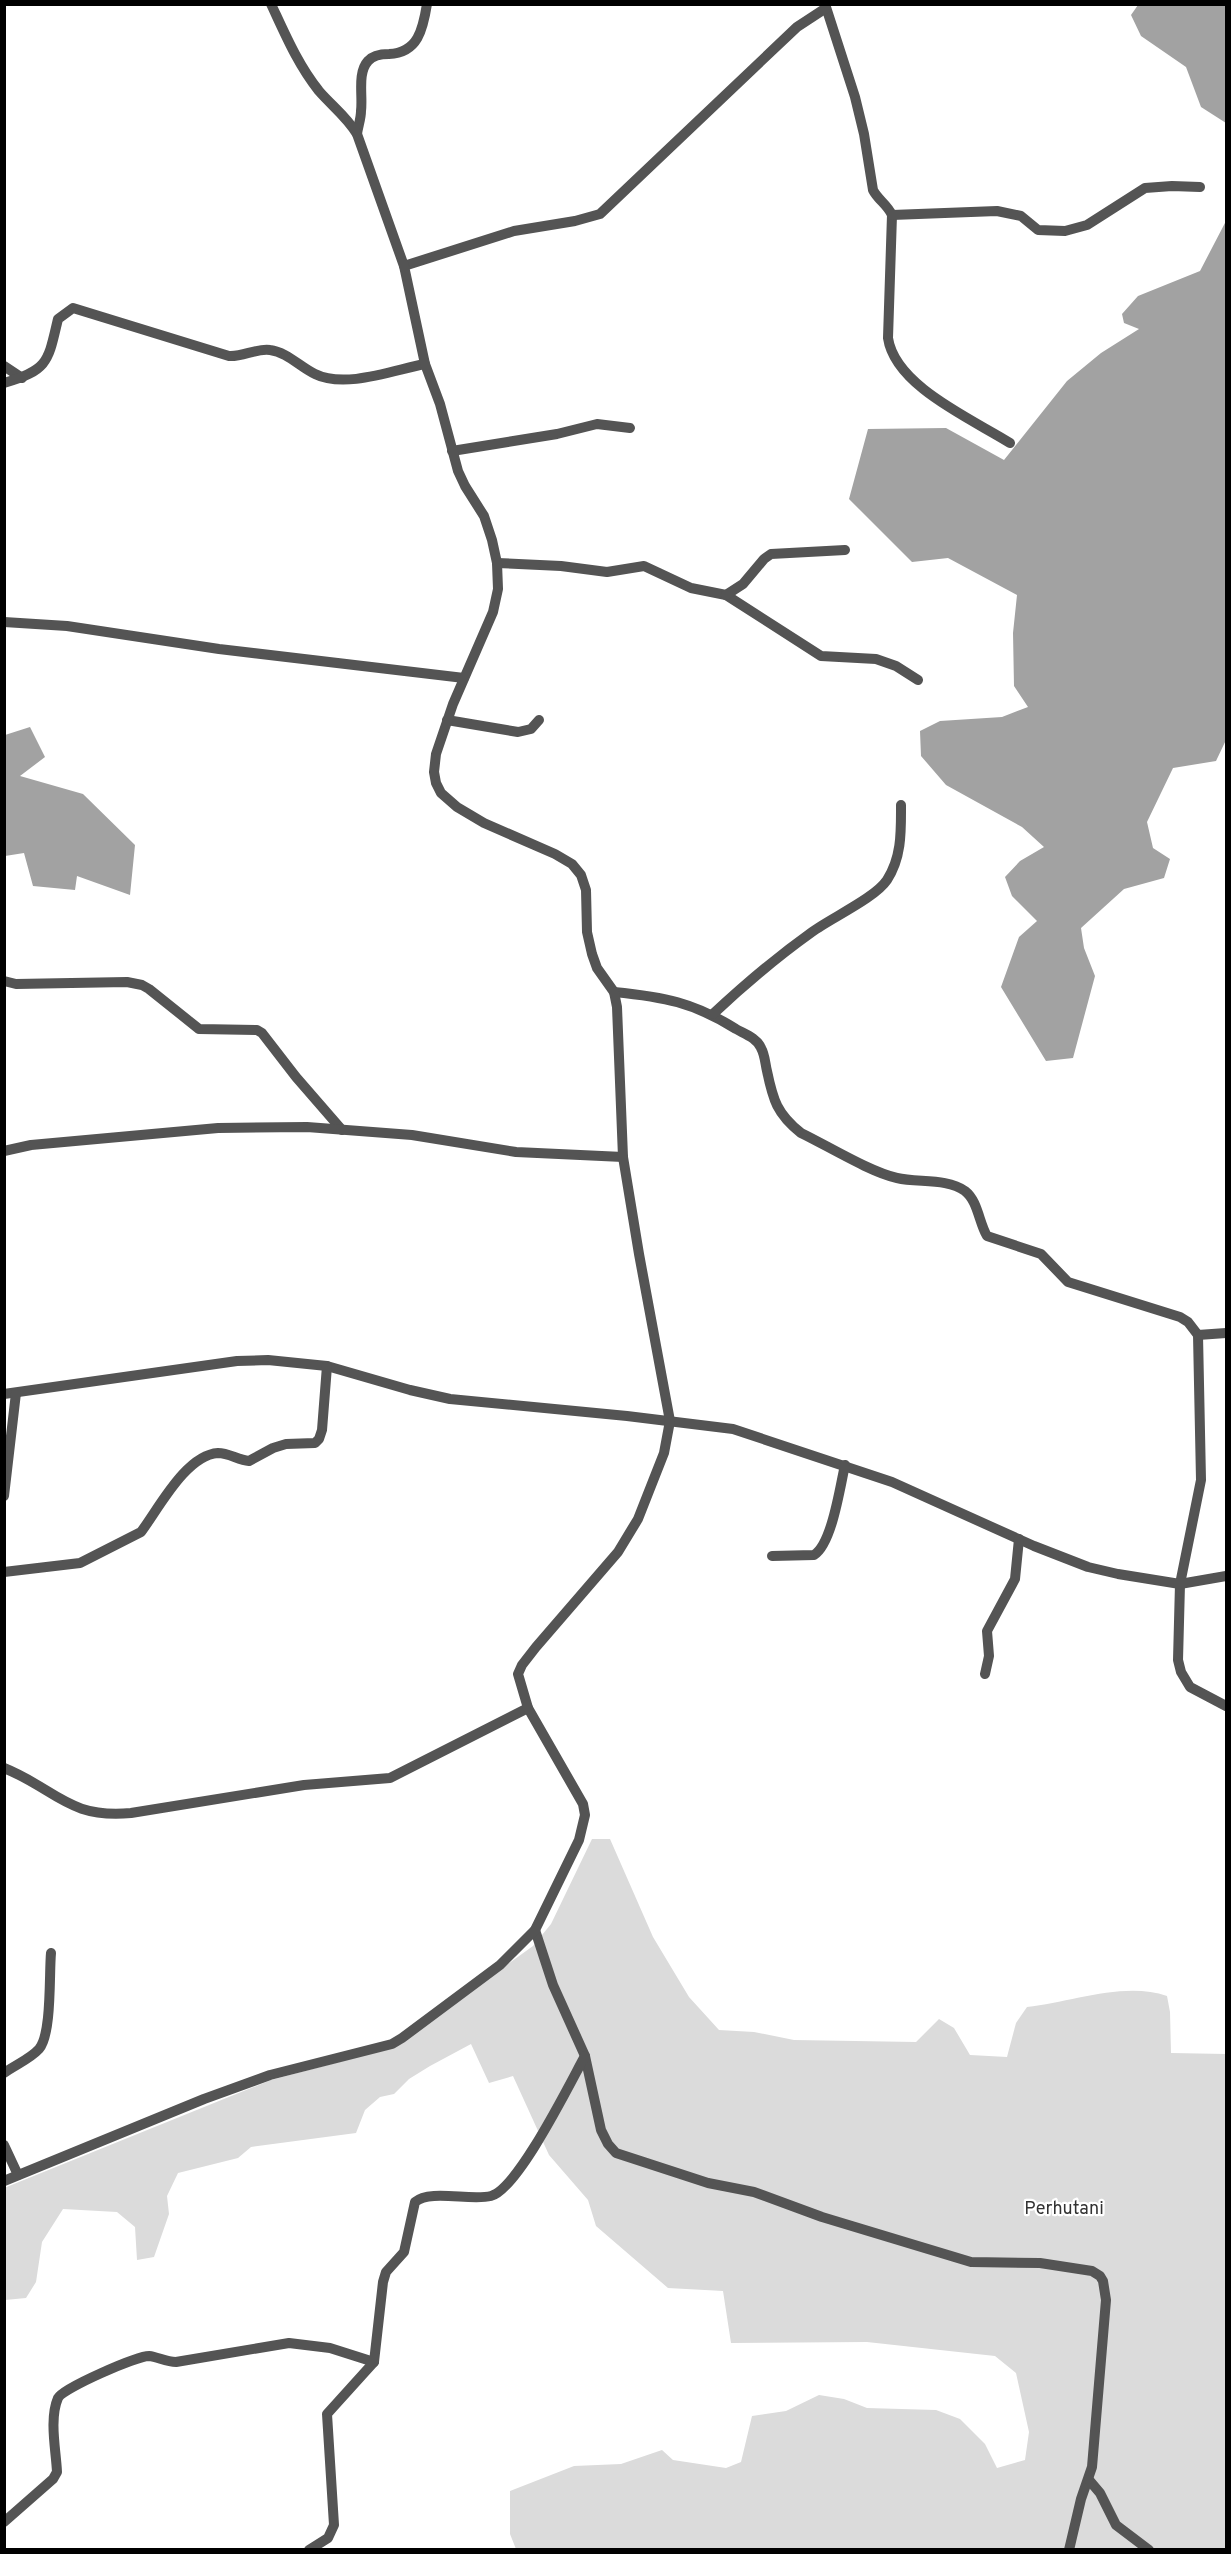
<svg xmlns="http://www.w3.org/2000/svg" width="1231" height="2554" font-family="Overpass,sans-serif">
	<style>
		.green { fill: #dbdbdb }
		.water { fill: #a2a2a2 }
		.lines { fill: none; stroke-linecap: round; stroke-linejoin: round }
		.minor { stroke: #545454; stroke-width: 10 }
		.labels { text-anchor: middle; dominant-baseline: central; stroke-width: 4.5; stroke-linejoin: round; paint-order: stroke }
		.park-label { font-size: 18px; fill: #323232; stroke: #fff }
	</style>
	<rect width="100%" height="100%" fill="#fff"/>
	<path class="green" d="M592 1839H610L653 1937 689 1997 719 2030 754 2032 794 2040 916 2042 939 2019 954 2028 970 2055 1007 2057 1016 2023 1027 2007C1071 2002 1125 1981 1167 1996L1170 2012 1171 2053 1226 2054V2549H516L510 2534V2491L574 2466 621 2464 662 2450 673 2460 726 2468 741 2462 752 2416 786 2411 819 2395 844 2399 867 2408 936 2410 960 2419 985 2444 997 2468 1025 2460 1029 2432 1016 2373 995 2356 867 2342 731 2343 723 2291 668 2288 596 2226 588 2200 549 2155 513 2076 489 2083 471 2044 430 2066 409 2079 394 2094 380 2097 365 2110 356 2133 251 2147 238 2158 178 2173 167 2196 169 2214 154 2257 137 2260 135 2227 117 2212 63 2209 42 2242 36 2282 26 2298 5 2300 4 2188 271 2080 392 2048 533 1946 551 1924Z"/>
	<g class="water">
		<polygon points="1138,5 1226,5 1226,123 1201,107 1186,67 1141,36 1131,15"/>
		<polygon points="1226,221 1226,740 1216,761 1173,768 1147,822 1153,848 1170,859 1164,878 1124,889 1081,928 1084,948 1095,976 1073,1058 1046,1061 1001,987 1019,937 1037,921 1012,896 1005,877 1020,861 1044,847 1022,827 946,785 921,756 920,731 940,721 1002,717 1028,707 1014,686 1013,633 1017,595 948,558 912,562 849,499 868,429 946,428 1004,460 1067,381 1101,353 1139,329 1124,323 1122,314 1138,296 1200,271"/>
		<polygon points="30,727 45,757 20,776 83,794 135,845 130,895 77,876 75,890 33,886 24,853 5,856 5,735"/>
	</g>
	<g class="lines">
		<g class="minor">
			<path d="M825 4 855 97 864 134 873 190C878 200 887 204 892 215L888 338C895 386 972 419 1010 443"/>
			<path d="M357 134C358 126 361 119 361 111 363 96 357 73 368 61 373 55 382 54 389 54 418 53 423 29 427 4"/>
			<polyline points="892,215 997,211 1021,216 1038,230 1065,231 1087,225 1145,188 1172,186 1200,187"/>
			<polyline points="404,266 514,231 575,221 600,214 797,27 826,8"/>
			<polyline points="4,366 22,378"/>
			<path d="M4 383C49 370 48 361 58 319L73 308 229 356C243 357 256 348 270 350 287 352 300 367 315 374 345 389 394 370 425 364"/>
			<polyline points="452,451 557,434 597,424 630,428"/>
			<polyline points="497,563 561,566 607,572 644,566 691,588 726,595 821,656 876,659 896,666 918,680"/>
			<polyline points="726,595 743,584 764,559 771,554 845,550"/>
			<polyline points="4,622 67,626 219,649 464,678"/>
			<polyline points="447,720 518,732 531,729 539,720"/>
			<polyline points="4,981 16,984 127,982 142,985 149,989 199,1029 257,1030 262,1033 296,1077 342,1130"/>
			<path d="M614 992C664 997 693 1002 736 1029 745 1034 757 1038 761 1048 765 1055 765 1063 767 1071 773 1100 777 1114 801 1133 828 1146 870 1172 897 1178 918 1183 947 1178 965 1191 978 1201 979 1223 987 1236L1041 1254 1068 1282 1180 1317 1188 1322 1198 1335 1201 1480 1180 1584 1178 1660 1181 1672 1190 1687 1226 1706"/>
			<path d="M713 1014C744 985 777 957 812 932 831 918 875 898 887 880 902 857 901 831 901 805"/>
			<polyline points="4,1151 31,1145 218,1128 307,1127 412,1135 516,1152 623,1157"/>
			<polyline points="1198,1335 1226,1333"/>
			<polyline points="4,1394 237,1361 268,1360 327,1366 410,1390 450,1399 627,1416 733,1429 892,1482 1034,1546 1088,1567 1118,1574 1180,1584 1226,1576"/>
			<polyline points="4,1496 16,1393"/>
			<path d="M772 1556 814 1555C832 1544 840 1487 845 1465"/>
			<path d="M4 1572 80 1563 141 1532C159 1508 186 1455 218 1453 229 1453 238 1460 249 1461L273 1448 286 1444 315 1443 319 1439 322 1430 327 1366"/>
			<polyline points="985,1674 989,1656 987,1631 1015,1579 1019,1539"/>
			<path d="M4 1768C56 1789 68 1819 131 1813L304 1785 390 1778 528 1708"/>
			<polyline points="535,1930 553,1985 585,2056 601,2130 608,2144 616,2153 708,2183 754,2192 822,2217 971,2262 1040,2263 1092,2271 1100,2276 1103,2281 1106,2300 1092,2467 1081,2499 1069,2550"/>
			<path d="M4 2073C15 2065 30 2059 39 2049 52 2034 49 1974 51 1953"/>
			<polyline points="4,2145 18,2175"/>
			<path d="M4 2181 204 2099 270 2075 392 2044 402 2038 500 1965 535 1930 579 1840 585 1815 583 1804 528 1708 518 1674 522 1665 536 1647 618 1552 638 1519 664 1453 670 1421 639 1254 623 1157 617 1007 614 992 597 968 592 954 587 932 586 890 581 875 572 864 555 854 484 823 457 807 441 793 436 783 434 772 436 754 453 704 493 612 498 589 497 563 492 540 484 516 465 486 458 471 440 404 425 364 404 266 357 134C347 117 332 106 319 91 298 65 285 34 271 4"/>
			<polyline points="1089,2480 1100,2493 1116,2525 1149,2550"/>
			<path d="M4 2522 53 2479 57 2472C56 2450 49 2419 58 2398 63 2388 137 2356 149 2356 158 2357 166 2362 176 2362L289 2343 330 2348 374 2362"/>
			<path d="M309 2550 328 2538 334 2525 327 2414 374 2362 383 2282 386 2272 404 2252 415 2202C430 2189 470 2201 491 2196 518 2189 570 2083 585 2056"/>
		</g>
	</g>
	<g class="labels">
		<g class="park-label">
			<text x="1064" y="2209">Perhutani</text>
		</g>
	</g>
	<rect width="1231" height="2554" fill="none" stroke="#000000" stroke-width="12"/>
</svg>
